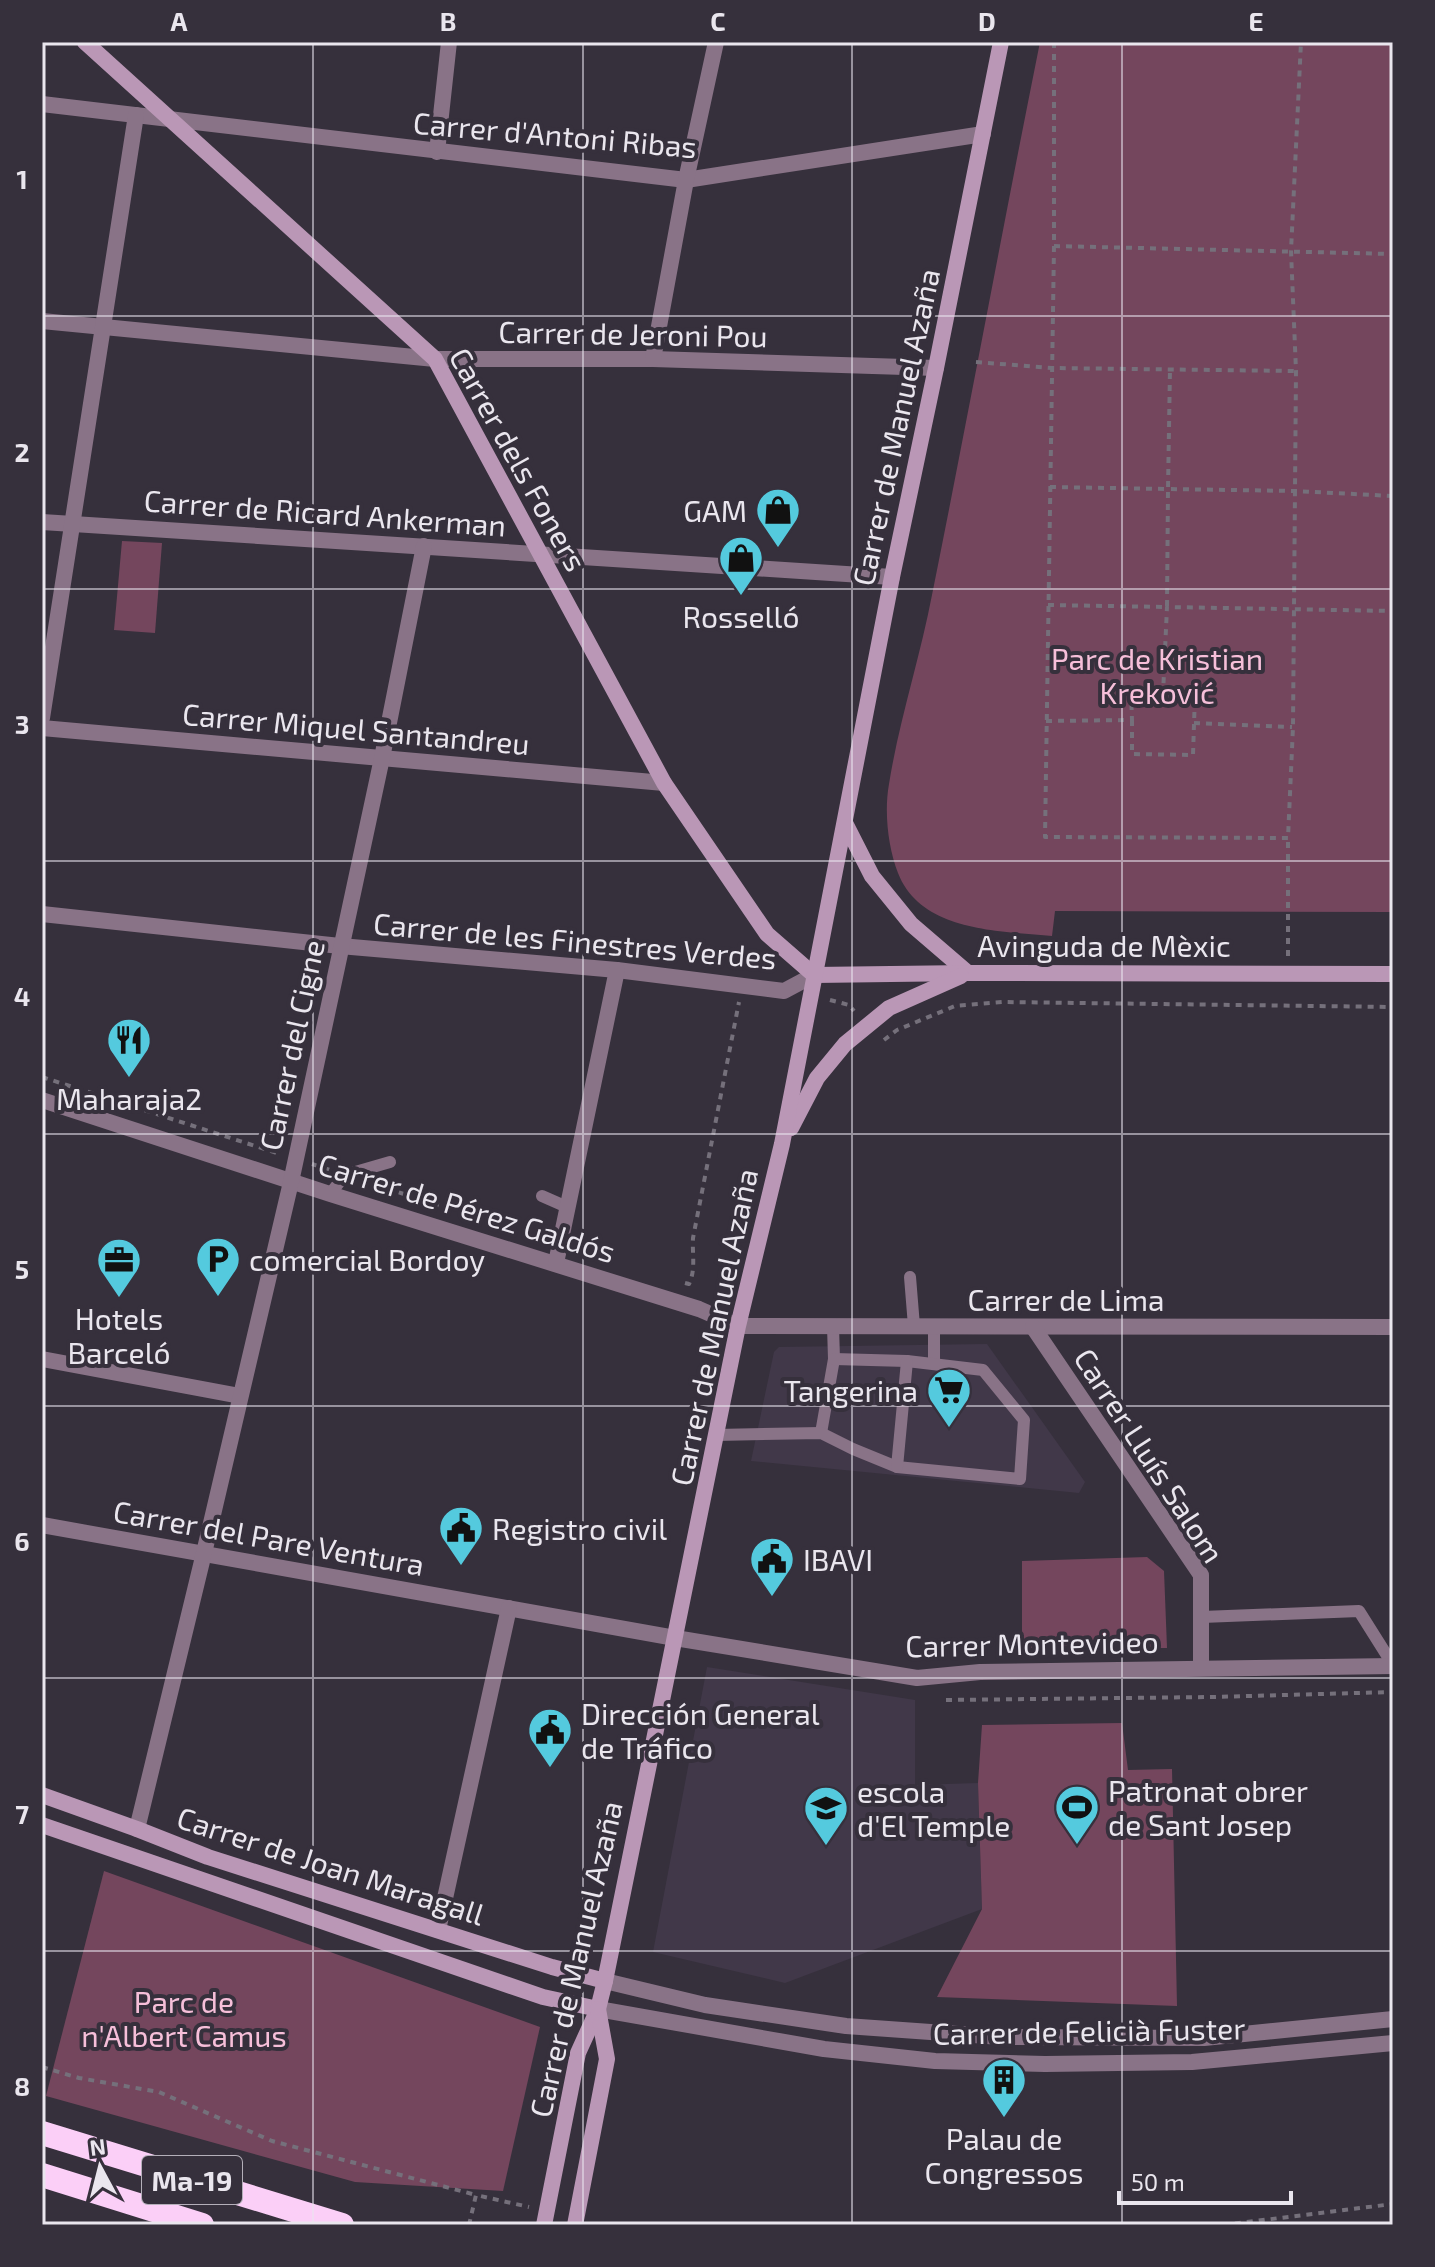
<svg xmlns="http://www.w3.org/2000/svg" width="1435" height="2267" font-family="'Exo 2',sans-serif">
	<style>
		.built { fill: #413849 }
		.green { fill: #74465d }
		.lines { fill: none; stroke-linecap: round; stroke-linejoin: round }
		.path { stroke: #75707b; stroke-width: 4; stroke-dasharray: 6 6; stroke-linecap: butt }
		.lane { stroke: #897387; stroke-width: 12 }
		.street { stroke: #897387; stroke-width: 16 }
		.secondary { stroke: #ba97b6; stroke-width: 16 }
		.highway { stroke: #fbcff7; stroke-width: 24 }
		.grid { fill: none; stroke: #eae6ee; stroke-width: 2; stroke-opacity: 0.55 }
		.labels { text-anchor: middle; dominant-baseline: central; stroke-width: 8; stroke-linejoin: round; paint-order: stroke }
		.shield { fill: #36303c; stroke: #b4afb9; stroke-width: 2 }
		.shield-label { font-size: 28px; font-weight: bold; fill: #eae6ee }
		.street-label { font-size: 30px; fill: #eae6ee; stroke: #36303c }
		.poi-label { font-size: 30px; fill: #eae6ee; stroke: #36303c; text-anchor: start }
		.park-label { font-size: 30px; fill: #f6bfd9; stroke: #36303c }
		.neatline { fill: none; stroke: #eae6ee; stroke-width: 3 }
		.grid-label { font-size: 26px; text-anchor: middle; font-weight: bold; fill: #eae6ee }
	</style>
	<rect width="100%" height="100%" fill="#36303c"/>
	<g class="built">
		<polygon points="987,1344 1085,1482 1079,1493 751,1461 774,1352 779,1347"/>
		<polygon points="707,1667 915,1700 915,1785 978,1783 982,1909 785,1983 653,1952"/>
	</g>
	<g class="green">
		<path d="M1040 42H1393V912L1055 911 1052 936C1000 931 921 932 898 873 888 847 884 812 889 784 899 721 920 658 932 595 969 411 1003 226 1040 42Z"/>
		<polygon points="122,541 162,543 155,633 114,630"/>
		<polygon points="1147,1557 1164,1571 1167,1648 1022,1648 1022,1561"/>
		<polygon points="1122,1723 1128,1770 1172,1769 1177,2006 937,1997 982,1909 978,1783 982,1725"/>
		<polygon points="104,1871 540,2027 503,2191 355,2182 46,2096"/>
	</g>
	<g class="lines">
		<g class="path">
			<polyline points="1054,42 1054,246 1045,837 1288,838 1293,727 1296,371 1291,251 1301,42"/>
			<polyline points="1054,246 1393,254"/>
			<polyline points="976,362 1052,368 1296,371"/>
			<polyline points="1050,487 1168,489 1170,369"/>
			<polyline points="1048,605 1167,607 1168,489 1295,491 1393,496"/>
			<polyline points="1132,720 1132,754 1193,755 1195,694 1163,694"/>
			<polyline points="1046,721 1132,720 1131,693 1163,694 1167,607 1393,611"/>
			<polyline points="1194,723 1292,727"/>
			<polyline points="1288,956 1288,838"/>
			<polyline points="830,1000 849,1005 854,1011"/>
			<polyline points="884,1040 897,1030 955,1006 1003,1002 1393,1007"/>
			<polyline points="42,1077 280,1154"/>
			<polyline points="312,1164 330,1170"/>
			<polyline points="376,1185 444,1207"/>
			<path d="M685 1283 689 1284C696 1270 692 1253 693 1238L739 1002"/>
			<polyline points="946,1700 1213,1697 1393,1692"/>
			<polyline points="42,2067 79,2078 159,2092 272,2141 476,2195"/>
			<polyline points="469,2225 476,2195 529,2207"/>
			<polyline points="1223,2225 1393,2204"/>
		</g>
		<g class="lane">
			<polyline points="330,1194 345,1175 390,1162"/>
			<polyline points="542,1196 567,1207"/>
			<polyline points="910,1277 914,1326"/>
			<polyline points="934,1364 934,1326"/>
			<polyline points="821,1433 834,1359 833,1326"/>
			<polyline points="716,1435 821,1433 853,1449 897,1467 1020,1479 1024,1420 983,1370 907,1361 834,1359"/>
			<polyline points="897,1467 907,1361"/>
			<polyline points="1202,1617 1359,1611 1393,1665"/>
		</g>
		<g class="street">
			<polyline points="42,104 686,180 983,134"/>
			<polyline points="437,152 449,42"/>
			<polyline points="42,321 435,359 653,359 936,368"/>
			<polyline points="653,359 686,180 716,42"/>
			<polyline points="42,522 892,577"/>
			<polyline points="42,718 136,115"/>
			<polyline points="42,728 664,783"/>
			<polyline points="42,914 340,946 617,970 784,991 814,975"/>
			<polyline points="42,1100 330,1194 699,1309 738,1326 1393,1327"/>
			<polyline points="556,1263 617,970"/>
			<polyline points="1033,1327 1201,1575 1201,1668"/>
			<polyline points="42,1359 240,1396"/>
			<polyline points="42,1525 675,1638 917,1678 980,1672 1393,1666"/>
			<polyline points="137,1829 204,1553 291,1182 382,758 424,546"/>
			<polyline points="438,1930 509,1608"/>
			<polyline points="605,1981 705,2005 846,2026 1001,2037 1204,2038 1393,2019"/>
			<polyline points="598,2009 824,2049 935,2061 1045,2064 1192,2062 1393,2043"/>
		</g>
		<g class="secondary">
			<polyline points="85,42 435,359 664,783 767,934 814,975"/>
			<polyline points="845,823 872,876 911,924 968,973"/>
			<polyline points="814,975 968,973 1393,974"/>
			<polyline points="791,1128 817,1078 845,1044 889,1008 961,976"/>
			<polyline points="42,1795 137,1829 208,1857 552,1967 605,1981"/>
			<polyline points="42,1825 543,1997 598,2009"/>
			<polyline points="544,2225 578,2053 598,2009 605,1981 738,1326 782,1144 892,577 936,368 1001,42"/>
			<polyline points="575,2225 607,2059 598,2009"/>
		</g>
		<g class="highway">
			<polyline points="42,2133 342,2225"/>
			<polyline points="42,2175 202,2225"/>
		</g>
	</g>
	<path class="grid" d="M313 42V2225M583 42V2225M852 42V2225M1122 42V2225M42 316H1393M42 589H1393M42 861H1393M42 1134H1393M42 1406H1393M42 1678H1393M42 1951H1393"/>
	<defs>
		<g id="shop-pin" transform="scale(2.3)"><path d="M0 17L-7.5 6A9.5 9.5 0 1 1 7.5 6Z" fill="#54cade" stroke="#36303c"/><path d="M-5-2.5h2.3a2.7 3.5 0 0 1 5.4 0H5L5.5 6h-11ZM-1.5-2.5h3a1.5 2.3 0 0 0-3 0Z" fill="#111"/></g>
		<g id="restaurant-pin" transform="scale(2.3)"><path d="M0 17L-7.5 6A9.5 9.5 0 1 1 7.5 6Z" fill="#54cade" stroke="#36303c"/><path d="M-5-6h1v4h1v-4h1v4h1v-4h1v5L-1.5 .5V6h-2V.5L-5-1ZM5-6V6H3V1.5H1.5Q1.5-4 5-6Z" fill="#111"/></g>
		<g id="parking-pin" transform="scale(2.3)"><path d="M0 17L-7.5 6A9.5 9.5 0 1 1 7.5 6Z" fill="#54cade" stroke="#36303c"/><path d="M-3.5-5.5H1a3.5 3.5 0 0 1 0 7H-1V5.5H-3.5ZM-1-3.4V-.6H.8a1.4 1.4 0 0 0 0-2.8Z" fill="#111"/></g>
		<g id="office-pin" transform="scale(2.3)"><path d="M0 17L-7.5 6A9.5 9.5 0 1 1 7.5 6Z" fill="#54cade" stroke="#36303c"/><path d="M-6-3h4V-5.5h4V-3h4V5H-6ZM-1-4.5V-3h2v-1.5ZM-6 0V1H6V0Z" fill="#111"/></g>
		<g id="supermarket-pin" transform="scale(2.3)"><path d="M0 17L-7.5 6A9.5 9.5 0 1 1 7.5 6Z" fill="#54cade" stroke="#36303c"/><path d="M-6-5.5h2.5l.6 2H6L4.5 2H-2.5L-4.4-4H-6ZM-1.5 3.2a1.3 1.3 0 1 0 .1 0ZM3 3.2a1.3 1.3 0 1 0 .1 0Z" fill="#111"/></g>
		<g id="civic-pin" transform="scale(2.3)"><path d="M0 17L-7.5 6A9.5 9.5 0 1 1 7.5 6Z" fill="#54cade" stroke="#36303c"/><path d="M-.6-6.5H3V-4.5H.6V-3L4-1V1h2V6H-6V1h2V-1L-.6-3ZM-1.2 2.5V6h2.4V2.5Z" fill="#111"/></g>
		<g id="stadium-pin" transform="scale(2.3)"><path d="M0 17L-7.5 6A9.5 9.5 0 1 1 7.5 6Z" fill="#54cade" stroke="#36303c"/><path d="M0-5a6.5 5 0 1 0 0 10a6.5 5 0 1 0 0-10ZM-3.5-1.8h7v3.6h-7Z" fill="#111"/></g>
		<g id="school-pin" transform="scale(2.3)"><path d="M0 17L-7.5 6A9.5 9.5 0 1 1 7.5 6Z" fill="#54cade" stroke="#36303c"/><path d="M0-5L7-2L0 1L-7-2ZM-4 1L0 2.5L4 1V4Q0 6-4 4Z" fill="#111"/></g>
		<g id="building-pin" transform="scale(2.3)"><path d="M0 17L-7.5 6A9.5 9.5 0 1 1 7.5 6Z" fill="#54cade" stroke="#36303c"/><path d="M-4-6H4V6H1V3H-1V6H-4ZM-2.5-4.3h1.7v1.8h-1.7ZM.8-4.3h1.7v1.8H.8ZM-2.5-1h1.7V.8h-1.7ZM.8-1h1.7V.8H.8Z" fill="#111"/></g>
	</defs>
	<g fill-rule="evenodd">
		<use href="#shop-pin" x="778" y="510"/>
		<use href="#shop-pin" x="741" y="558"/>
		<use href="#restaurant-pin" x="129" y="1040"/>
		<use href="#parking-pin" x="218" y="1259"/>
		<use href="#office-pin" x="119" y="1260"/>
		<use href="#supermarket-pin" x="949" y="1390"/>
		<use href="#civic-pin" x="461" y="1528"/>
		<use href="#civic-pin" x="772" y="1559"/>
		<use href="#civic-pin" x="550" y="1730"/>
		<use href="#stadium-pin" x="1077" y="1807"/>
		<use href="#school-pin" x="826" y="1808"/>
		<use href="#building-pin" x="1004" y="2080"/>
	</g>
	<g class="labels">
		<rect class="shield" x="142" y="2156" width="100" height="48" rx="6"/>
		<g class="shield-label">
			<text x="192" y="2180">Ma-19</text>
		</g>
		<g class="street-label">
			<text transform="translate(555 134) rotate(5)">Carrer d'Antoni Ribas</text>
			<text transform="translate(633 333) rotate(1)">Carrer de Jeroni Pou</text>
			<text transform="translate(895 427) rotate(-78)">Carrer de Manuel Azaña</text>
			<text transform="translate(519 459) rotate(61)">Carrer dels Foners</text>
			<text transform="translate(325 512) rotate(4)">Carrer de Ricard Ankerman</text>
			<text transform="translate(356 728) rotate(5)">Carrer Miquel Santandreu</text>
			<text transform="translate(575 940) rotate(5)">Carrer de les Finestres Verdes</text>
			<text x="1104" y="945">Avinguda de Mèxic</text>
			<text transform="translate(291 1045) rotate(-78)">Carrer del Cigne</text>
			<text transform="translate(467 1207) rotate(17)">Carrer de Pérez Galdós</text>
			<text x="1066" y="1299">Carrer de Lima</text>
			<text transform="translate(713 1327) rotate(-78)">Carrer de Manuel Azaña</text>
			<text transform="translate(1150 1455) rotate(57)">Carrer Lluís Salom</text>
			<text transform="translate(269 1537) rotate(10)">Carrer del Pare Ventura</text>
			<text transform="translate(1032 1643) rotate(-1)">Carrer Montevideo</text>
			<text transform="translate(331 1865) rotate(18)">Carrer de Joan Maragall</text>
			<text transform="translate(575 1959) rotate(-77)">Carrer de Manuel Azaña</text>
			<text transform="translate(1089 2030) rotate(-1)">Carrer de Felicià Fuster</text>
		</g>
		<g class="poi-label">
			<text x="747" y="510" text-anchor="end">GAM</text>
			<text x="741" y="616" text-anchor="middle">Rosselló</text>
			<text x="129" y="1098" text-anchor="middle">Maharaja2</text>
			<text x="249" y="1259">comercial Bordoy</text>
			<text x="119" y="1318" text-anchor="middle">Hotels<tspan x="119" dy="34">Barceló</tspan></text>
			<text x="918" y="1390" text-anchor="end">Tangerina</text>
			<text x="492" y="1528">Registro civil</text>
			<text x="803" y="1559">IBAVI</text>
			<text x="581" y="1713">Dirección General<tspan x="581" dy="34">de Tráfico</tspan></text>
			<text x="1108" y="1790">Patronat obrer<tspan x="1108" dy="34">de Sant Josep</tspan></text>
			<text x="857" y="1791">escola<tspan x="857" dy="34">d'El Temple</tspan></text>
			<text x="1004" y="2138" text-anchor="middle">Palau de<tspan x="1004" dy="34">Congressos</tspan></text>
		</g>
		<g class="park-label">
			<text x="1157" y="658">Parc de Kristian<tspan x="1157" dy="34">Kreković</tspan></text>
			<text x="184" y="2001">Parc de<tspan x="184" dy="34">n'Albert Camus</tspan></text>
		</g>
	</g>
	<rect width="1435" height="2267" fill="none" stroke="#36303c" stroke-width="88"/>
	<g transform="translate(100 2167) rotate(353)" stroke="#36303c" stroke-width="6" paint-order="stroke">
	<path d="M0-6L14 30L0 20L-14 30Z" fill="#eae6ee"/>
	<text y="-12" font-size="22" font-weight="bold" text-anchor="middle" fill="#eae6ee">N</text>
	</g>
	<path d="M1119 2191v12h172v-12" fill="none" stroke="#eae6ee" stroke-width="4"/>
	<text x="1131" y="2191" font-size="24" fill="#eae6ee" stroke="#36303c" stroke-width="6" paint-order="stroke">50 m</text>
	<rect x="44" y="44" width="1347" height="2179" class="neatline"/>
	<g class="grid-label">
		<text x="179" y="31">A</text>
		<text x="448" y="31">B</text>
		<text x="718" y="31">C</text>
		<text x="987" y="31">D</text>
		<text x="1256" y="31">E</text>
		<text x="22" y="189">1</text>
		<text x="22" y="462">2</text>
		<text x="22" y="734">3</text>
		<text x="22" y="1006">4</text>
		<text x="22" y="1279">5</text>
		<text x="22" y="1551">6</text>
		<text x="22" y="1824">7</text>
		<text x="22" y="2096">8</text>
	</g>
</svg>
